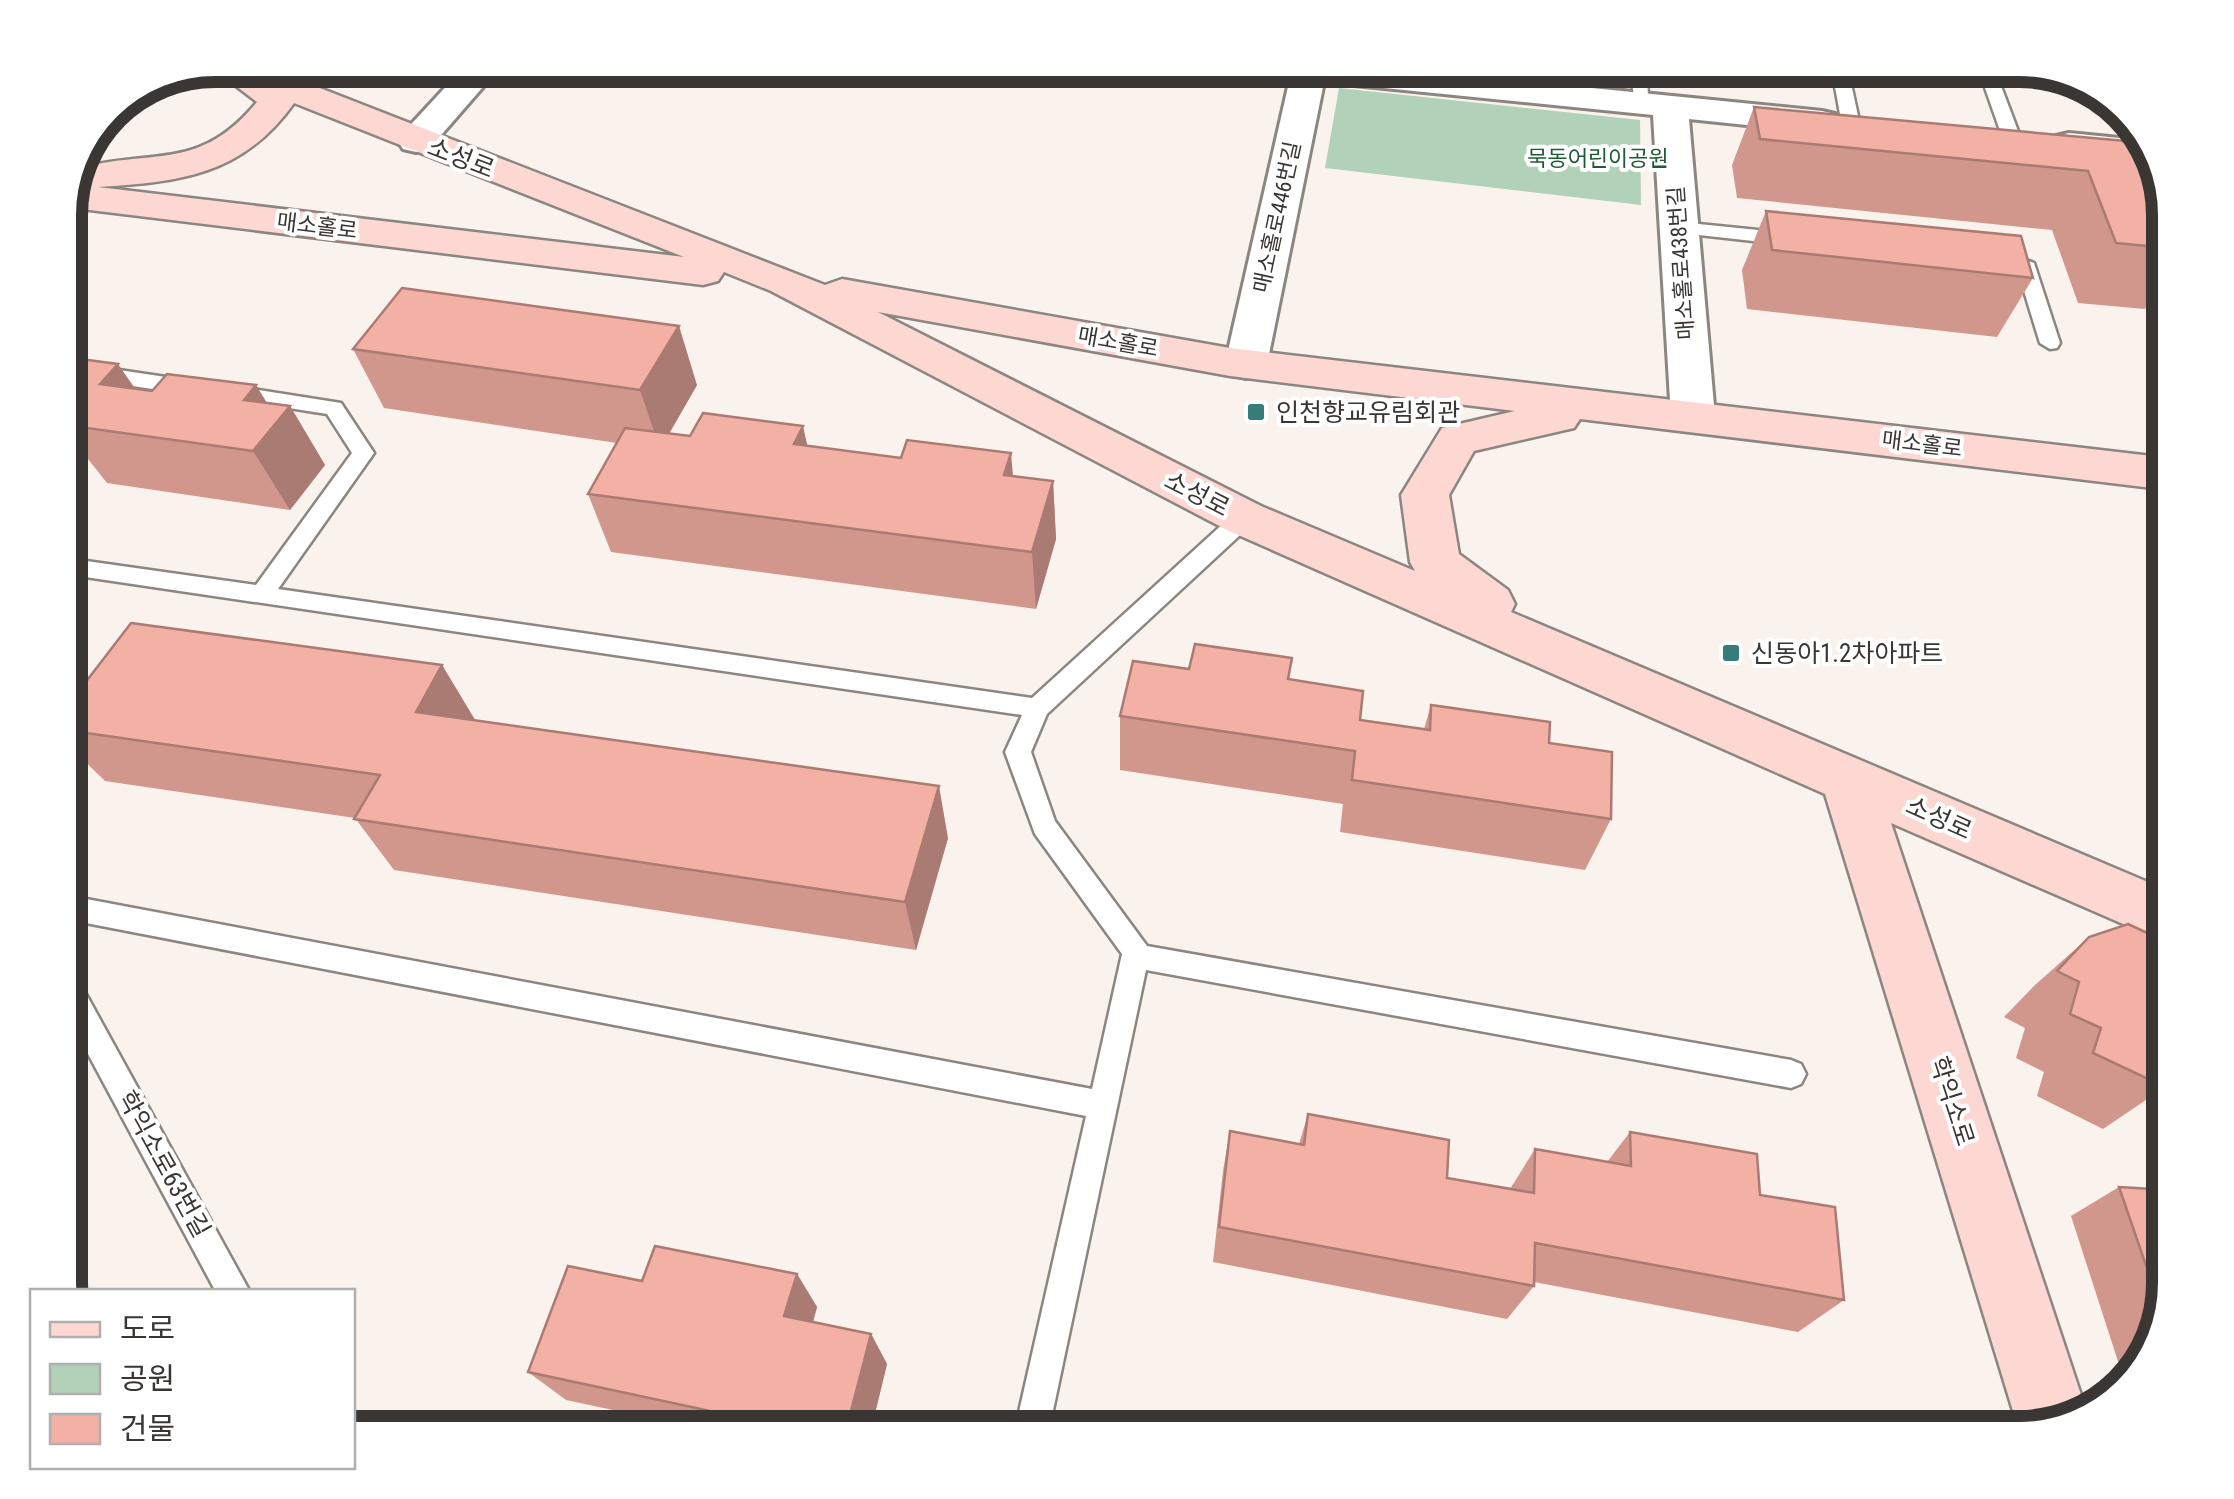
<svg xmlns="http://www.w3.org/2000/svg" width="2234" height="1499" font-family="'Roboto Condensed','Noto Sans KR',sans-serif">
	<style>
		.green { fill: #b1d2b9 }
		.lines { fill: none; stroke-linecap: round; stroke-linejoin: round }
		.lane-casing { stroke: #8c8681; stroke-width: 5 }
		.street-casing { stroke: #8c8681; stroke-width: 6 }
		.secondary-casing { stroke: #8c8681; stroke-width: 5 }
		.lane { fill: #fff; fill-rule: evenodd }
		.street { fill: #fff; fill-rule: evenodd }
		.secondary { fill: #fdd7d1; fill-rule: evenodd }
		.wall { fill: #d1978d }
		.shaded-wall { fill: #aa7b73 }
		.building { fill: #f3b0a4; stroke: #aa7b73; stroke-width: 2.5 }
		.poi-dot { fill: #357d7b; stroke: #fff; stroke-width: 4 }
		.labels { text-anchor: middle; dominant-baseline: central; stroke-width: 8; stroke-linejoin: round; paint-order: stroke }
		.far-park-label { font-size: 22px; fill: #1e5b35; stroke: #fff }
		.far-street-label { font-size: 22px; fill: #393634; stroke: #fff }
		.street-label { font-size: 25px; fill: #393634; stroke: #fff }
		.poi-label { font-size: 25px; fill: #393634; stroke: #fff; text-anchor: start }
		.rim { fill: none; stroke: #393634; stroke-width: 12 }
	</style>
	<rect width="100%" height="100%" fill="#faf2ed"/>
	<polygon class="green" points="1339,88 1640,120 1641,205 1325,168"/>
	<g class="lines">
		<g class="lane-casing">
			<g id="lane">
				<polygon points="1630,65 1646,65 1649,110 1635,106"/>
				<polygon points="1831,65 1847,65 1860,125 1857,129 1842,125"/>
				<polygon points="1977,65 1993,65 2021,139 2018,143 2003,139"/>
				<polygon points="1679,222 1788,233 1797,239 1788,245 1672,232 1672,224"/>
				<polygon points="2012,255 2034,263 2060,343 2057,348 2050,349 2040,343 2017,268 2003,261"/>
				<polygon points="65,362 193,381 203,388 193,395 65,376"/>
				<polygon points="233,386 341,403 374,453 278,589 1032,698 1236,512 1252,512 1255,518 1252,524 1047,714 1031,752 1055,821 1147,946 1791,1060 1801,1064 1806,1074 1801,1084 1791,1088 1146,970 1048,1434 1014,1434 1086,1116 65,919 65,895 1092,1089 1122,954 1035,834 1005,752 1022,715 65,574 65,558 256,585 352,453 327,414 226,398 223,393 226,388"/>
				<polygon points="65,970 75,974 250,1292 216,1292 65,1011"/>
			</g>
		</g>
		<g class="street-casing">
			<g id="street">
				<polygon points="466,65 502,65 429,149 416,152 403,149 398,141 403,133"/>
				<polygon points="1244,65 1363,65 1822,111 1835,114 1840,122 1835,130 1822,133 1689,119 1715,417 1708,427 1693,432 1678,427 1671,417 1653,115 1324,82 1267,364 1261,374 1246,378 1231,374 1225,364 1290,78 1249,72"/>
				<polygon points="2069,133 2149,141 2155,162 2056,152 2051,144 2056,136"/>
			</g>
		</g>
		<g class="secondary-casing">
			<path id="secondary" d="M216 65H261L825 285 842 279 1230 348 2169 458V490L1580 419 1574 428 1474 451 1449 495 1459 554 1508 590 1515 604 1511 612 2169 891V944L1891 823 2088 1416 2020 1434 1825 794 1227 530 771 291 724 272 718 281 703 285 65 207 75 185 90 186 78 179 83 167C156 149 200 171 257 102L211 67ZM294 103 684 257 98 187C180 182 243 175 294 103ZM878 312 1230 376 1515 411 1442 428 1401 495 1410 562 1415 571 1261 506Z"/>
		</g>
		<use href="#lane" class="lane"/>
		<use href="#street" class="street"/>
		<use href="#secondary" class="secondary"/>
	</g>
	<g class="wall">
		<polygon points="1754,107 2137,142 2169,215 2169,274 2145,309 2078,303 2052,230 1737,198 1732,165"/>
		<polygon points="1766,211 2033,278 1997,337 1747,309 1742,270"/>
		<polygon points="65,340 76,342 89,360 136,389 290,406 325,465 290,510 107,483 88,459 65,456"/>
		<polygon points="353,349 697,385 669,434 807,446 1053,481 1056,539 1036,609 611,552 588,494 617,443 384,408"/>
		<polygon points="442,665 475,720 948,838 916,950 394,870 355,818 105,781 65,742 65,709"/>
		<polygon points="1189,669 1288,679 1360,720 1424,729 1431,705 1549,743 1611,819 1585,870 1340,832 1343,804 1120,770 1120,716"/>
		<polygon points="2089,937 2165,1087 2103,1129 2037,1096 2044,1072 2016,1058 2025,1028 2004,1017 2035,985"/>
		<polygon points="1308,1114 1447,1178 1510,1189 1535,1149 1607,1162 1630,1132 1760,1195 1844,1300 1798,1332 1534,1282 1534,1286 1507,1319 1213,1262 1223,1171 1230,1131 1299,1144"/>
		<polygon points="2119,1187 2169,1284 2143,1367 2125,1383 2071,1216"/>
		<polygon points="797,1274 817,1307 813,1322 871,1334 887,1364 870,1434 725,1434 566,1400 528,1372 642,1281"/>
	</g>
	<g class="shaded-wall">
		<polygon points="679,326 697,385 660,449 640,390"/>
		<polygon points="76,342 103,380 118,364 159,423 65,361 65,353"/>
		<polygon points="256,385 278,421 290,406 325,465 290,510 253,451 244,400"/>
		<polygon points="803,426 816,485 794,444"/>
		<polygon points="1011,453 1016,511 1004,475"/>
		<polygon points="1053,481 1056,539 1036,609 1032,552"/>
		<polygon points="442,665 475,720 416,712"/>
		<polygon points="939,786 948,838 916,950 905,902"/>
		<polygon points="797,1274 817,1307 806,1347 784,1316"/>
		<polygon points="871,1334 887,1364 870,1434 845,1434"/>
	</g>
	<g class="building">
		<polygon points="1754,107 2137,142 2167,207 2169,215 2169,248 2116,243 2088,171 1760,139"/>
		<polygon points="1766,211 2021,236 2033,278 1772,250"/>
		<polygon points="402,288 679,326 640,390 353,349"/>
		<polygon points="65,340 76,342 65,353"/>
		<polygon points="65,357 118,364 100,384 152,391 167,374 256,385 244,400 290,406 253,451 65,425 65,420 79,405 65,404"/>
		<polygon points="703,413 803,426 794,444 901,458 907,440 1011,453 1004,475 1053,481 1032,552 588,494 625,428 690,436"/>
		<polygon points="131,623 442,665 416,712 939,786 905,902 354,819 380,775 65,730 65,709"/>
		<polygon points="1195,644 1292,658 1288,679 1363,691 1360,720 1430,730 1431,705 1550,722 1549,743 1612,752 1611,819 1352,780 1355,751 1120,716 1133,661 1189,669"/>
		<polygon points="2128,924 2169,943 2169,1071 2165,1087 2093,1053 2101,1028 2070,1014 2079,982 2057,971 2089,937"/>
		<polygon points="1308,1114 1449,1140 1447,1178 1534,1193 1535,1149 1631,1166 1630,1132 1757,1154 1760,1195 1835,1207 1844,1300 1535,1243 1534,1286 1219,1227 1230,1131 1304,1145"/>
		<polygon points="2119,1187 2169,1190 2169,1284 2161,1309"/>
		<polygon points="655,1246 797,1274 784,1316 871,1334 845,1434 818,1434 528,1372 568,1266 642,1281"/>
	</g>
	<g class="poi-dot">
		<rect x="1246" y="402" width="20" height="20" rx="5"/>
		<rect x="1721" y="643" width="20" height="20" rx="5"/>
	</g>
	<g class="labels">
		<g class="far-park-label">
			<text x="1598" y="158">묵동어린이공원</text>
		</g>
		<g class="far-street-label">
			<text transform="translate(1277 217) rotate(-78)">매소홀로446번길</text>
			<text transform="translate(317 226) rotate(7)">매소홀로</text>
			<text transform="translate(1681 263) rotate(-94)">매소홀로438번길</text>
			<text transform="translate(1118 342) rotate(10)">매소홀로</text>
			<text transform="translate(1922 444) rotate(7)">매소홀로</text>
		</g>
		<g class="street-label">
			<text transform="translate(461 158) rotate(21)">소성로</text>
			<text transform="translate(1197 494) rotate(27)">소성로</text>
			<text transform="translate(1939 818) rotate(24)">소성로</text>
			<text transform="translate(1952 1101) rotate(72)">학익소로</text>
			<text transform="translate(164 1164) rotate(61)">학익소로63번길</text>
		</g>
		<g class="poi-label">
			<text x="1276" y="412">인천향교유림회관</text>
			<text x="1751" y="653">신동아1.2차아파트</text>
		</g>
	</g>
	<path d="M0 0H2234V1499H0ZM215 82H2019A133 133 0 0 1 2152 215V1283A133 133 0 0 1 2019 1416H215A133 133 0 0 1 82 1283V215A133 133 0 0 1 215 82Z" fill="#fff" fill-rule="evenodd"/>
	<path class="rim" d="M215 82H2019A133 133 0 0 1 2152 215V1283A133 133 0 0 1 2019 1416H215A133 133 0 0 1 82 1283V215A133 133 0 0 1 215 82Z"/>
	<rect x="30" y="1289" width="325" height="180" fill="#ffffff" stroke="#b0afae" stroke-width="2.5"/>
	<rect x="50" y="1322" width="50" height="15" fill="#fdd7d1" stroke="#b0afae" stroke-width="2.5"/>
	<text x="120" y="1339" font-size="30" fill="#393634">도로</text>
	<rect x="50" y="1364" width="50" height="30" fill="#b1d2b9" stroke="#b0afae" stroke-width="2.5"/>
	<text x="120" y="1389" font-size="30" fill="#393634">공원</text>
	<rect x="50" y="1414" width="50" height="30" fill="#f3b0a4" stroke="#b0afae" stroke-width="2.5"/>
	<text x="120" y="1439" font-size="30" fill="#393634">건물</text>
</svg>
